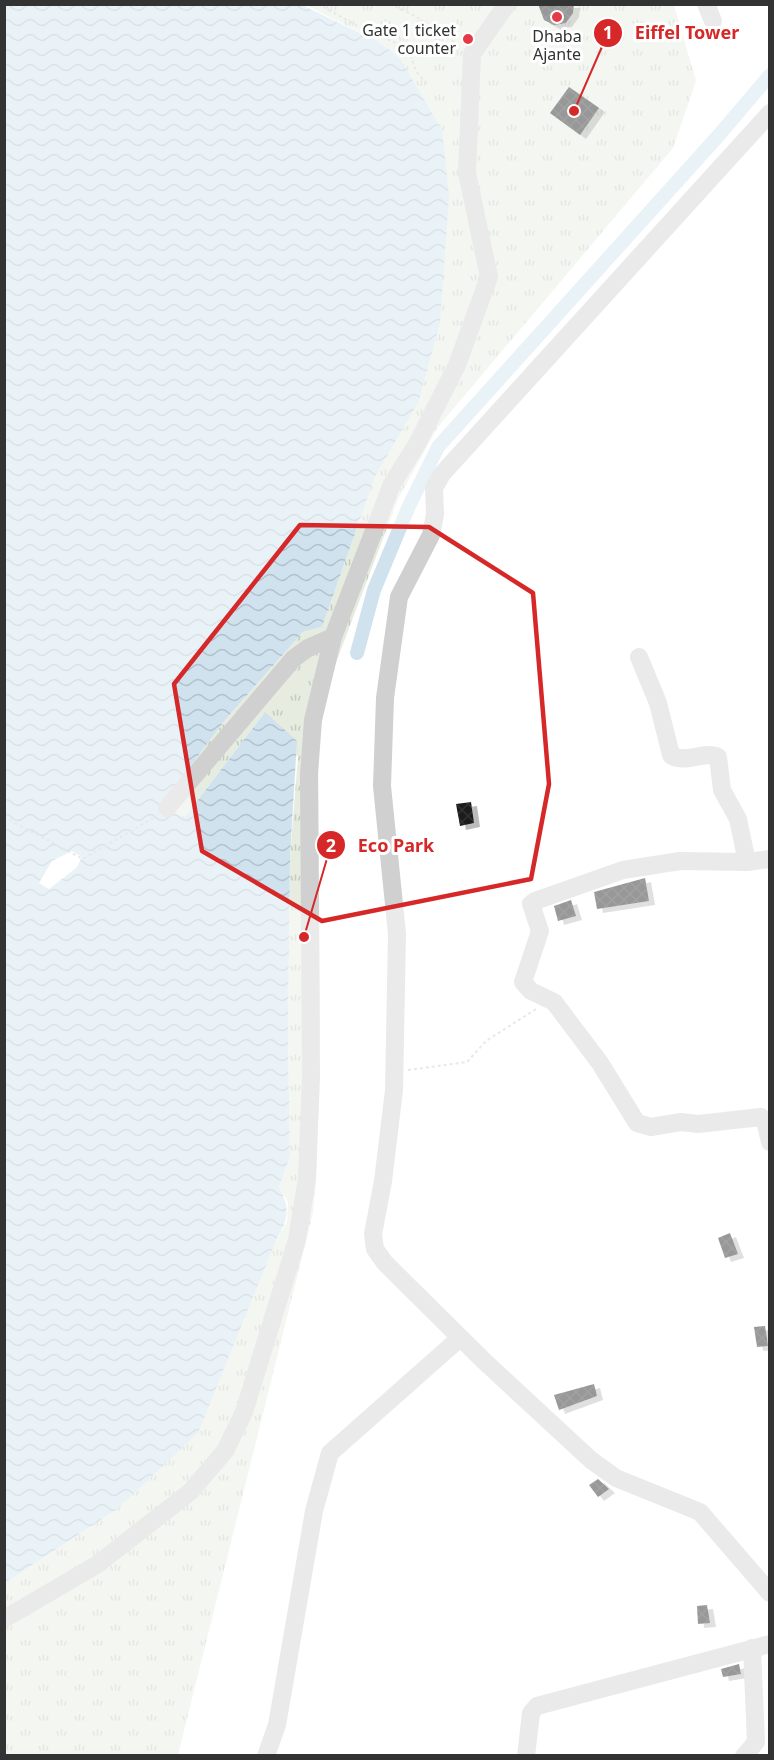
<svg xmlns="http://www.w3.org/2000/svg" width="774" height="1760" font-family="'Noto Sans',sans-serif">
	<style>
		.park { fill: url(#park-tufts) }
		.water { fill: url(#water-waves); fill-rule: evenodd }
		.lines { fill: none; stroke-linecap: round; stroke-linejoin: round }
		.canal { stroke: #cfe2ee; stroke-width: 14 }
		.building { fill: url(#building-cross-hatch); filter: url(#shadow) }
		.path { stroke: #cdcdcd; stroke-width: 2; stroke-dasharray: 3 3; stroke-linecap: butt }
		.minor { stroke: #d0d0d0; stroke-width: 18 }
		.marked { fill: none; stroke: #d62828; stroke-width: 4.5; stroke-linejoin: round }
		.poi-dot { fill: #e63946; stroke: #fff; stroke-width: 2 }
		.labels { text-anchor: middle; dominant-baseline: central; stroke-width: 6; stroke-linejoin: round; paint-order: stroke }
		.poi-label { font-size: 16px; fill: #333; stroke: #fff; text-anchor: end }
		.leader { fill: none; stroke: #d62828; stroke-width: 2 }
		.callout-dot { fill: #d62828; stroke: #fff; stroke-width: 2 }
		.mark-label { font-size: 18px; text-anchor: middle; font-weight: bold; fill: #fff }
		.callout-label { font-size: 18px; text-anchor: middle; font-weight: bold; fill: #d62828; stroke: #fff; stroke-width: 6; stroke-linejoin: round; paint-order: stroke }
	</style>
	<defs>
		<pattern id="park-tufts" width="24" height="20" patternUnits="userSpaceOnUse" patternTransform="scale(1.5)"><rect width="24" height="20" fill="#e6ecdf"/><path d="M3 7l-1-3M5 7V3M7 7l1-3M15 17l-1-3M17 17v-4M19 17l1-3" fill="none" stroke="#c6cbc0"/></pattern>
		<pattern id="water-waves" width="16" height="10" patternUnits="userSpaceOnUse" patternTransform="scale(1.5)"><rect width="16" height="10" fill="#cfe2ee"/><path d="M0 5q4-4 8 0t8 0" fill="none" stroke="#b2c2cd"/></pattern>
		<pattern id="building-cross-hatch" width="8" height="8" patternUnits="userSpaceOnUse" patternTransform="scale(1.5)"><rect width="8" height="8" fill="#1a1a1a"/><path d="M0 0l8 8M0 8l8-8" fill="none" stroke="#333"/></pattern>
		<filter id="shadow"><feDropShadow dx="6" dy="4" stdDeviation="0" flood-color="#0004"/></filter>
	</defs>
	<rect width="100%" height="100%" fill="#fff"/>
	<polygon class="park" points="306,5 674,5 696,81 673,148 438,427 398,499 334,668 323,708 318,754 320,1018 316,1181 313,1213 178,1755 5,1756 5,1583 116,1510 287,1222 288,1202 279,1187 290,1155 288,1038 290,856 298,757 265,712 184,818 161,805 226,719 303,632 322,627 375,477 419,401 440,323 377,41"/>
	<path class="water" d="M5 5H302L377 41 399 57 442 130 449 195 440 323 419 401 375 477 322 627 303 632 226 719 161 805 184 818 265 712 297 741 290 856 288 1038 290 1156 279 1187C290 1207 289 1219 277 1238L198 1433 116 1510 5 1583ZM72 851 82 857 76 868 49 889 39 883 52 861Z"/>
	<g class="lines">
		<polyline class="canal" points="357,653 374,590 409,506 438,447 719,135 770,75"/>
	</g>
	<g class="building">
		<polygon points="538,4 574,4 573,13 566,23 554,25 544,20"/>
		<polygon points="569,87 599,108 580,135 550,113"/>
		<polygon points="471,802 474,823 460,826 456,804"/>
		<polygon points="645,878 649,901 597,909 594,892"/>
		<polygon points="571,900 576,916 558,921 554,906"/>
		<polygon points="730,1233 738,1254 725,1258 718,1238"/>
		<polygon points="765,1326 768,1346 757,1347 754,1327"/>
		<polygon points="594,1384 597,1396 559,1410 554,1395"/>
		<polygon points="598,1479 609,1489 598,1497 589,1485"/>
		<polygon points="707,1605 710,1623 698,1624 697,1606"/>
		<polygon points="739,1664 741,1674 723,1677 721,1669"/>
	</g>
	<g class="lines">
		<g class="path">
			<polyline points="318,4 363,29 408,48 416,71 427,84"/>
			<polyline points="390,4 415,16 460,46"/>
			<polyline points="4,817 83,859 155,817"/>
			<polyline points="408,1070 467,1062 486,1041 536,1009"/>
		</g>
		<g class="minor">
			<polyline points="706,4 713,21"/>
			<polyline points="770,113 442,474 434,488 435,514 431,535 399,597 385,698 382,786 397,934 394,1090 383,1181 373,1234 375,1249 385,1263 484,1361 591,1460 616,1478 700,1512 770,1593"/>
			<path d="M639 657 658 703 671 755C684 765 704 750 718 757L722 790 738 819 747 862"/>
			<polyline points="167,808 293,659 308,648 333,637"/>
			<polyline points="770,859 747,862 680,861 623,870 535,901 531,904 540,931 523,982 531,991 554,1002 600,1063 637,1123 651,1127 681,1122 698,1124 761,1117 765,1121 770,1142"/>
			<polyline points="4,1619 98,1564 190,1492 225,1451 244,1412 297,1240 307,1178 311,1078 309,774 313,720 333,637 392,484 417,444 457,365 489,277 467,173 472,54 507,4"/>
			<polyline points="266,1756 277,1725 314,1511 330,1453 460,1338"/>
			<polyline points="526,1756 531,1713 537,1706 770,1644"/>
			<polyline points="744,1756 756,1742 752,1648"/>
		</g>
	</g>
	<path d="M0 0H774V1760H0ZM300 525 429 527 533 593 549 784 531 879 322 921 202 851 174 684Z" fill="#fff" fill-opacity=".55" fill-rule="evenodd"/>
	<path class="marked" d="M300 525 429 527 533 593 549 784 531 879 322 921 202 851 174 684Z"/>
	<g class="poi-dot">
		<circle cx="557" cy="17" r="6"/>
		<circle cx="468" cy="39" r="6"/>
	</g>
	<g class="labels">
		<g class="poi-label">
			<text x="456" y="30">Gate 1 ticket<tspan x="456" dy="18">counter</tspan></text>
			<text x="557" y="36" text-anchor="middle">Dhaba<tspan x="557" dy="18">Ajante</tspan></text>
		</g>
	</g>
	<path class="leader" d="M574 111L608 33M304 937L331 845"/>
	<g class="callout-dot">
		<circle cx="574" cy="111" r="6"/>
		<circle cx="304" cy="937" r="6"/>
		<circle cx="608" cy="33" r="15"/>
		<circle cx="331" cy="845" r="15"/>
	</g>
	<g class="mark-label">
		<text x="608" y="39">1</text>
		<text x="331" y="852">2</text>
	</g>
	<g class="callout-label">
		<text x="687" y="39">Eiffel Tower</text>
		<text x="396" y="852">Eco Park</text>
	</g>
	<rect width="774" height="1760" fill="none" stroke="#333333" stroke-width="12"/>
</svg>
